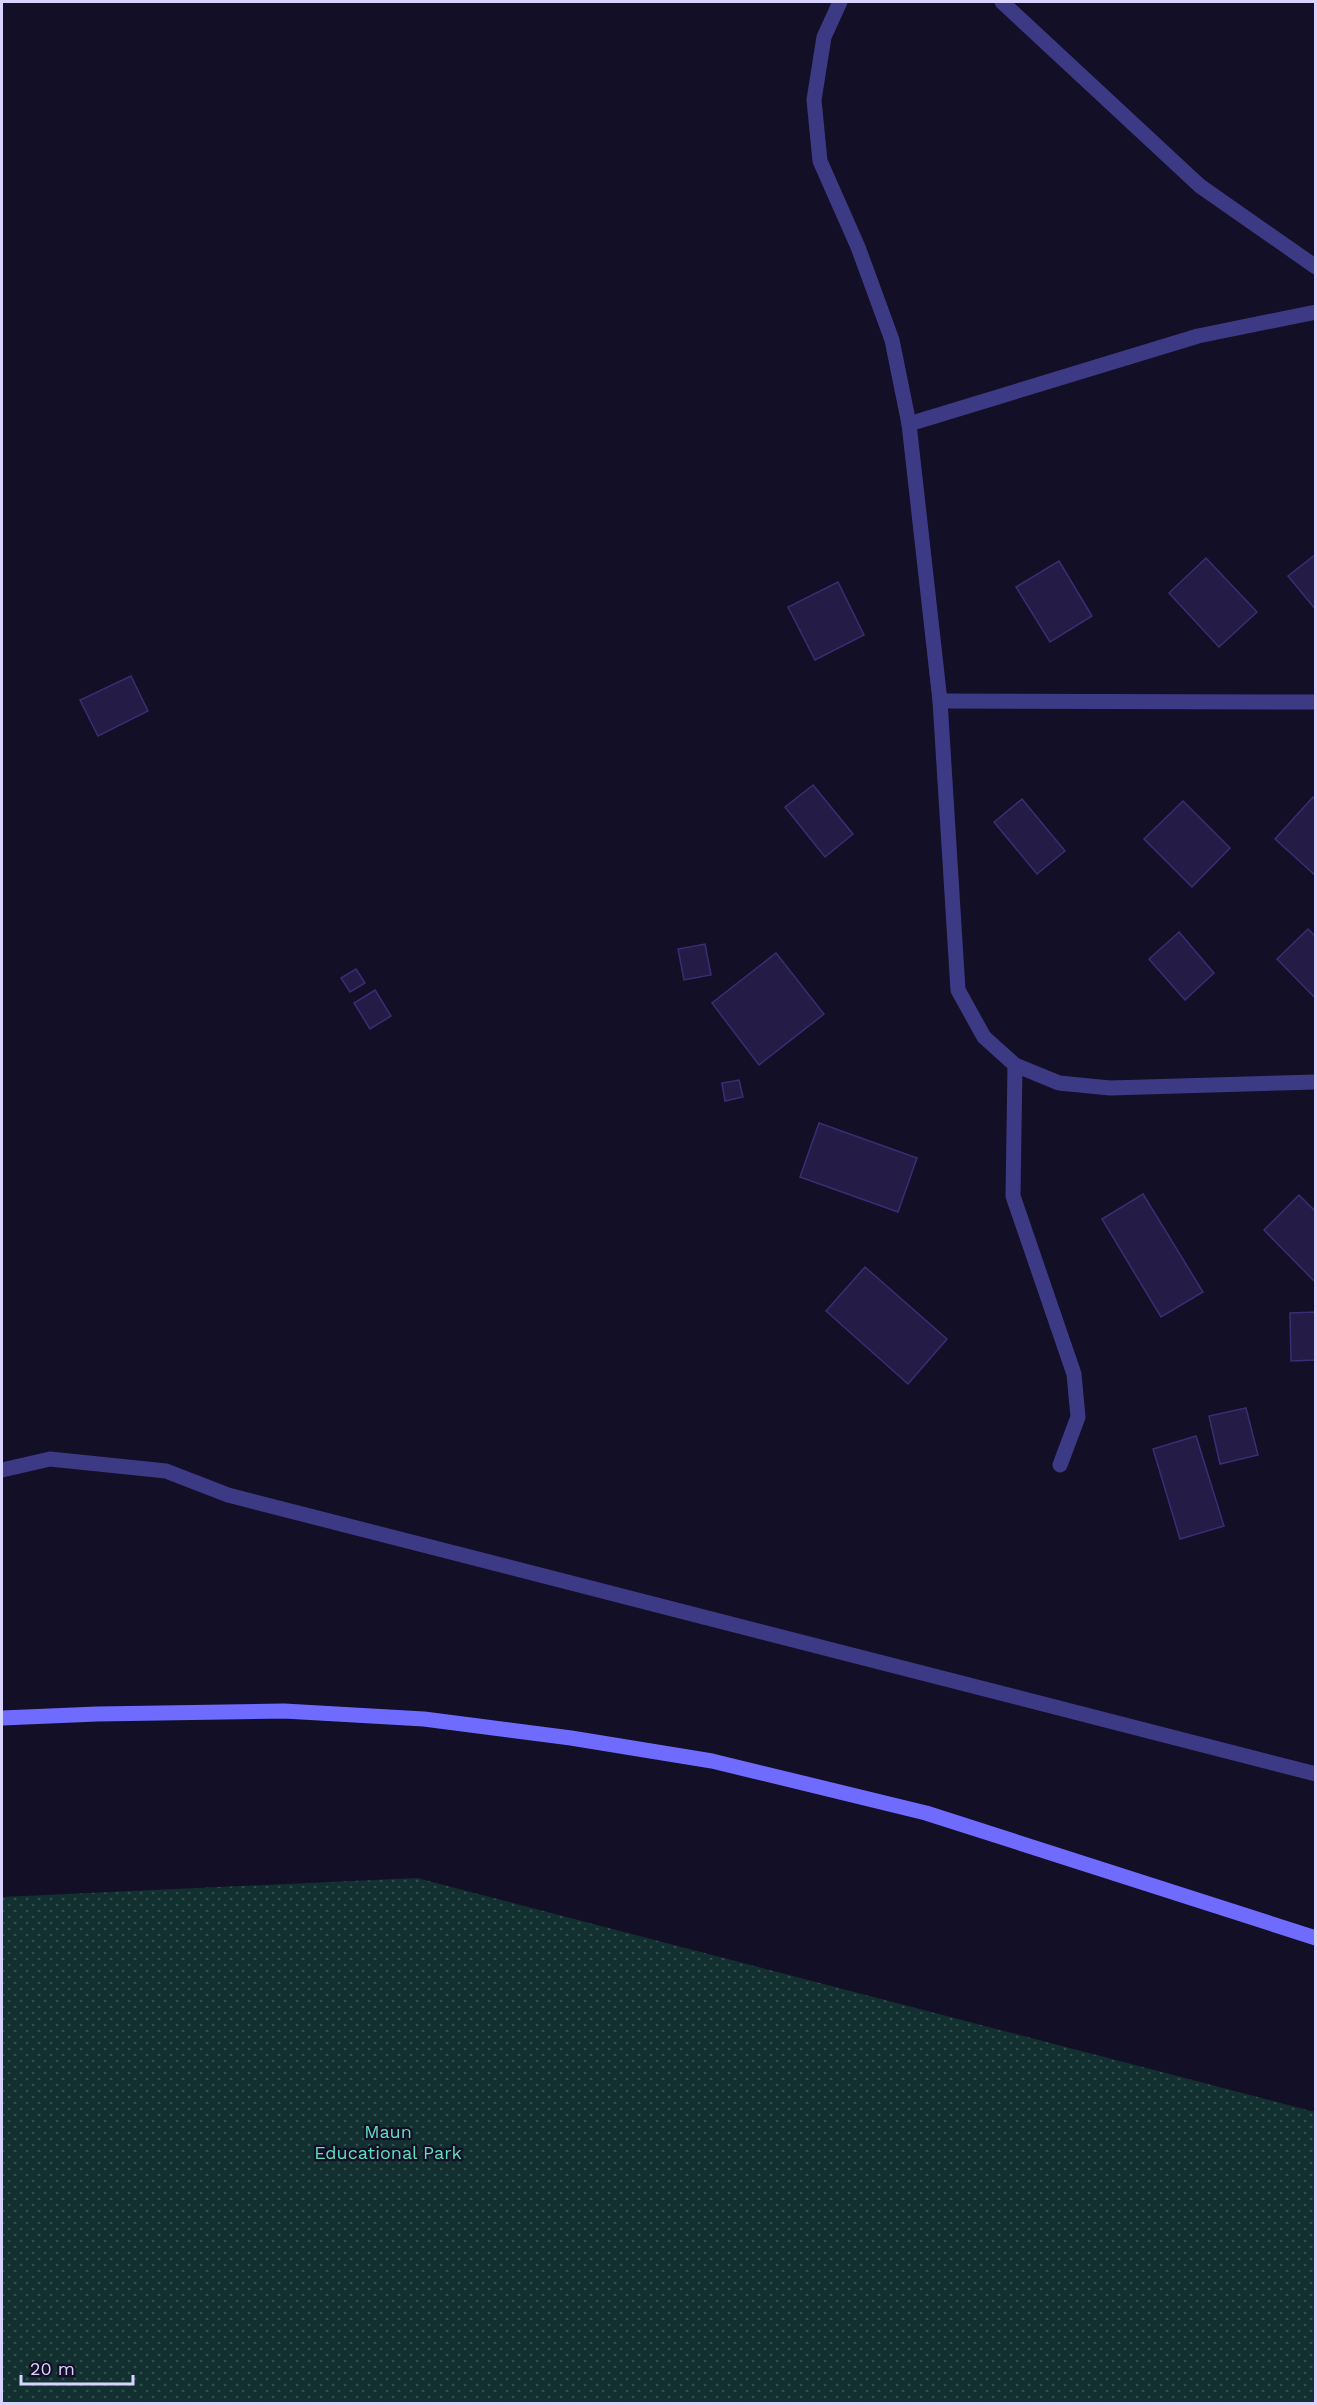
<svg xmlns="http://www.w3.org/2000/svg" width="1317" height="2405" font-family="'Work Sans',sans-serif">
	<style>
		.park { fill: url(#park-dots) }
		.building { fill: #241b47; stroke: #3b2d73; stroke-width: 1.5 }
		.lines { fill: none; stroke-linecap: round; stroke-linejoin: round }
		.minor { stroke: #3d3a85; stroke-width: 15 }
		.secondary { stroke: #6f6bff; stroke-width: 15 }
		.labels { text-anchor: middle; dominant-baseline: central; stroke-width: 4.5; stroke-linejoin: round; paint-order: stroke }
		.park-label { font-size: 18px; fill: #5fe0c0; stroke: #130f26 }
	</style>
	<defs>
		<pattern id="park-dots" width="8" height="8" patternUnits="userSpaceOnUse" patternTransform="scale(1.5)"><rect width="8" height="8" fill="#12302f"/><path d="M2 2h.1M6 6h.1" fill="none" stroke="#344d4e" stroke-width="1.8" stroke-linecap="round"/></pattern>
	</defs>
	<rect width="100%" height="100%" fill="#130f26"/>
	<polygon class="park" points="417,1878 1315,2112 1315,2403 2,2403 2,1897"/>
	<g class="building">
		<polygon points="1316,554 1316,610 1288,576"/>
		<polygon points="1206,558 1257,612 1219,647 1169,593"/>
		<polygon points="1059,561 1092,616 1050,642 1016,587"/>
		<polygon points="838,582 864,635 815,660 788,607"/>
		<polygon points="131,676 148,711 98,736 80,700"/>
		<polygon points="813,785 853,834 825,857 785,807"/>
		<polygon points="1313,797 1316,800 1316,876 1275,839"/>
		<polygon points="1022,799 1065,851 1037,874 994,822"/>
		<polygon points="1183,801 1230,848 1192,887 1144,839"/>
		<polygon points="1308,929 1316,937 1316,999 1277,959"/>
		<polygon points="1179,932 1214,973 1185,1000 1149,959"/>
		<polygon points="705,944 711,975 684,980 678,949"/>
		<polygon points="776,953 824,1014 759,1065 712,1003"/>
		<polygon points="356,969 365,983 350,992 341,978"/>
		<polygon points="375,990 391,1016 370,1029 354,1003"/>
		<polygon points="739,1080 743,1097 725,1101 722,1083"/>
		<polygon points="819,1123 917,1158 898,1212 800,1177"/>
		<polygon points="1143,1194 1203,1292 1161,1317 1102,1219"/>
		<polygon points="1299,1195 1316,1212 1316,1283 1264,1230"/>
		<polygon points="865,1267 947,1339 908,1384 826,1311"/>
		<polygon points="1316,1312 1316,1360 1291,1361 1290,1313"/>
		<polygon points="1246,1408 1258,1455 1220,1464 1209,1416"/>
		<polygon points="1196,1436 1224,1526 1180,1539 1153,1449"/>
	</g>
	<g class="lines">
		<g class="minor">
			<polyline points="840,2 824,37 814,100 820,161 858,247 892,340 909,424 940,701 958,990 984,1037 1015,1065 1059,1083 1110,1088 1316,1082"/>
			<polyline points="1002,2 1200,186 1316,267"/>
			<polyline points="909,424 1198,336 1316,312"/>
			<polyline points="940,701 1316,702"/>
			<polyline points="1015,1065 1013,1196 1074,1374 1078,1417 1060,1465"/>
			<polyline points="2,1470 50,1459 166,1471 228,1495 1316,1774"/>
		</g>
		<polyline class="secondary" points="2,1718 97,1714 284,1711 424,1719 571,1738 712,1761 926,1813 1316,1938"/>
	</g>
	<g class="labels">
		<g class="park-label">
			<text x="388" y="2131">Maun<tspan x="388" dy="21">Educational Park</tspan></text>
		</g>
	</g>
	<rect width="1317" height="2405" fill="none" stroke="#d9d4ff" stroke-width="6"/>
	<path d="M21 2375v9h112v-9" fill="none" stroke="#d9d4ff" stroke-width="3"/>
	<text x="30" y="2375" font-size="18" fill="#d9d4ff" stroke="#130f26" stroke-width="4.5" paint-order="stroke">20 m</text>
</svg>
